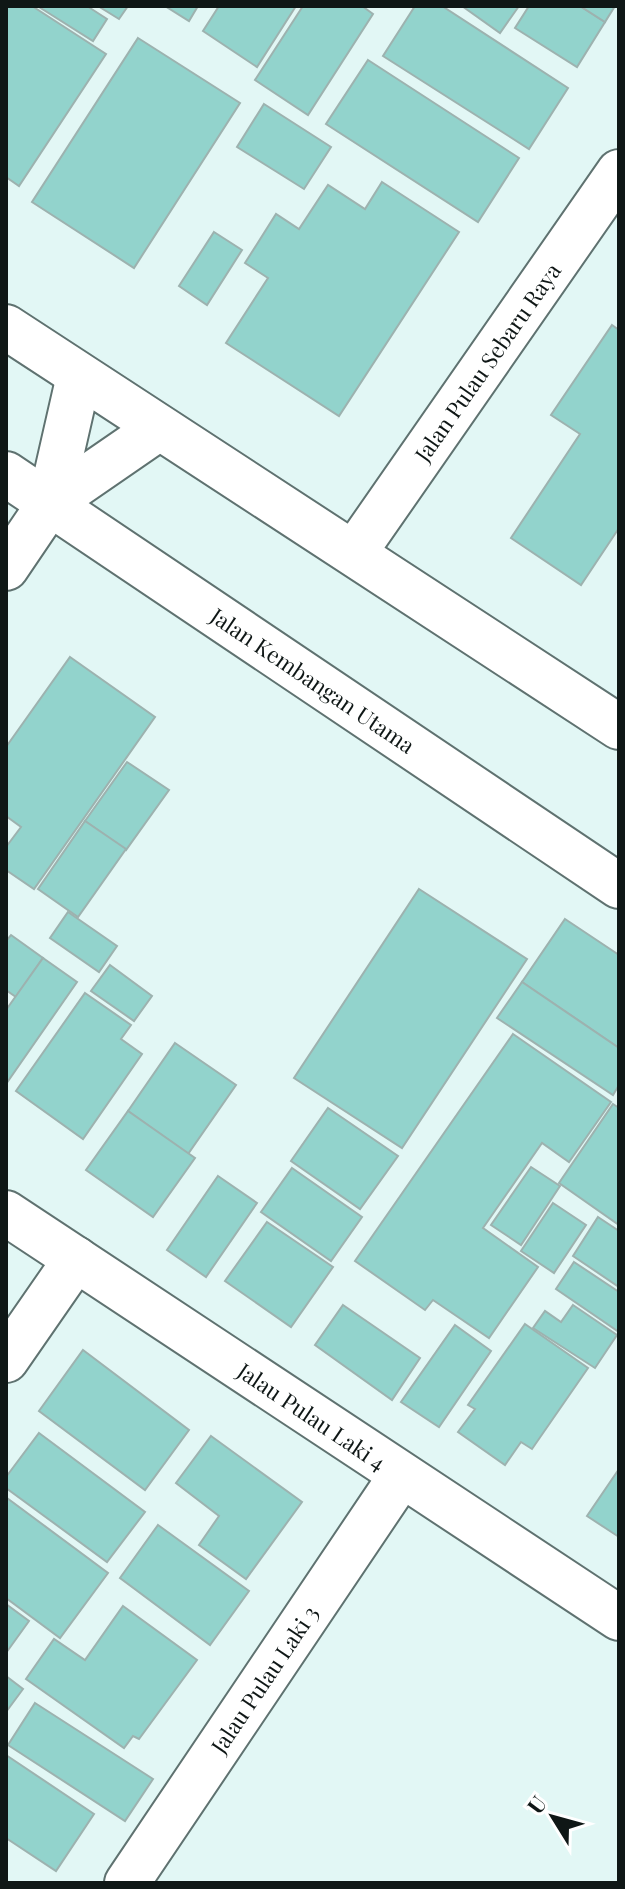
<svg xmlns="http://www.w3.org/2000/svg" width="625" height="1889" font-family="'Playfair Display',serif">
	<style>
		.building { fill: #92d3cc; stroke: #9db2af; stroke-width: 2 }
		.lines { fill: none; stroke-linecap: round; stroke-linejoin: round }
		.minor-casing { stroke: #5f7270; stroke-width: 48 }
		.minor { stroke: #fff; stroke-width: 44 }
		.labels { text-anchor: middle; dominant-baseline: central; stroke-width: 8; stroke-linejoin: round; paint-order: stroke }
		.street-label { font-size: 22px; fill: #0f1716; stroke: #fff }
	</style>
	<rect width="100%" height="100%" fill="#e2f7f5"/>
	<g class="building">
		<polygon points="6,6 32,6 106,54 19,186 6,177"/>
		<polygon points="87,6 107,19 93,41 39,7"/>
		<polygon points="98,6 128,6 119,19"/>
		<polygon points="165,6 198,6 189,21"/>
		<polygon points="219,6 296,6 257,67 203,31"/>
		<polygon points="303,6 362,6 373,14 308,115 255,80"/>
		<polygon points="415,6 442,6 568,88 529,149 383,56"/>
		<polygon points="462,6 519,6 500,33"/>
		<polygon points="529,6 580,6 605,22 577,67 515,28"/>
		<polygon points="580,6 615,6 605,22"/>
		<polygon points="138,38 240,103 134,268 32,202"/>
		<polygon points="368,60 519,158 478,222 326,124"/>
		<polygon points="264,104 331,147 304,189 237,147"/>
		<polygon points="382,182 459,232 339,416 226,343 268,278 245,263 276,214 299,229 328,185 365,209"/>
		<polygon points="214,232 242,250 207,305 179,286"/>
		<polygon points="612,325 619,330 619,528 581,585 511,538 580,434 551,415"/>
		<polygon points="70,657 155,717 34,889 6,870 6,847 21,827 6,816 6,747"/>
		<polygon points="127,762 169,790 126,850 85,821"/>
		<polygon points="85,821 126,849 78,917 38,889"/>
		<polygon points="419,889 527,959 402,1148 294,1078"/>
		<polygon points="68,912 117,946 99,972 50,938"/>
		<polygon points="565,919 619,955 619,1048 522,982"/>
		<polygon points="11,935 43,958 16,997 6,990 6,941"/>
		<polygon points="43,958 77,982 6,1084 6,1010"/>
		<polygon points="110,965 152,996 134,1021 91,991"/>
		<polygon points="522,982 619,1048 619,1085 613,1095 497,1018"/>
		<polygon points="85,993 131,1025 121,1039 142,1054 83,1139 16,1091"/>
		<polygon points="513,1034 611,1102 569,1162 542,1143 483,1228 538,1267 489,1338 433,1300 425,1310 355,1261"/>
		<polygon points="175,1043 236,1085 188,1154 128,1111"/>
		<polygon points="613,1104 619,1108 619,1225 559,1183"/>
		<polygon points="328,1108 398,1156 360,1209 291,1161"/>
		<polygon points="128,1111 195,1158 153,1217 86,1170"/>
		<polygon points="531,1167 560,1186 521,1245 491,1225"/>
		<polygon points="292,1168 362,1217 331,1261 261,1212"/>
		<polygon points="218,1176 257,1203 206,1277 167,1250"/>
		<polygon points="553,1203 586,1225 554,1273 521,1251"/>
		<polygon points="598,1217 619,1231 619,1287 573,1256"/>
		<polygon points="267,1222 333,1267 291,1327 225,1281"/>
		<polygon points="574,1262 619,1292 619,1332 556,1289"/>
		<polygon points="343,1305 420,1358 392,1400 315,1345"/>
		<polygon points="573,1305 617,1335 595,1368 533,1328 545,1311 561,1322"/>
		<polygon points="525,1324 588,1368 532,1449 521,1442 505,1465 458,1432 475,1409 468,1405"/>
		<polygon points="455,1325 491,1351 439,1427 401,1402"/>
		<polygon points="83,1350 189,1430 145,1490 39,1411"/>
		<polygon points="39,1433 145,1512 107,1562 6,1488 6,1477"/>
		<polygon points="211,1436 302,1502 246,1579 199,1545 219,1516 176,1483"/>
		<polygon points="619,1469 619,1537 587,1516"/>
		<polygon points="7,1498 108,1573 60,1638 6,1598"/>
		<polygon points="158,1525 249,1591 210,1645 120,1578"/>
		<polygon points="6,1604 29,1621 6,1653"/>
		<polygon points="123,1606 197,1660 139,1739 133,1736 124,1748 26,1679 54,1639 85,1660"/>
		<polygon points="6,1676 23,1689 6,1712"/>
		<polygon points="35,1703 153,1779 125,1821 8,1745"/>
		<polygon points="6,1755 94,1814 56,1871 6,1838"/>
	</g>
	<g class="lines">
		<g class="minor-casing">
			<g id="minor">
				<polyline points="6,327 619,727"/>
				<polyline points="6,474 619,886"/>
				<polyline points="50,503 159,428"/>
				<polyline points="354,553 619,172"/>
				<polyline points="6,568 50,503 79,376"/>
				<polyline points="6,1213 619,1618"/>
				<polyline points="6,1360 76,1259"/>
				<polyline points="127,1883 401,1476"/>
			</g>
		</g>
		<use href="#minor" class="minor"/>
	</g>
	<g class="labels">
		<g class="street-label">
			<text transform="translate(487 362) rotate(-55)">Jalan Pulau Sebaru Raya</text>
			<text transform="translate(313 680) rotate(34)">Jalan Kembangan Utama</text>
			<text transform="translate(312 1416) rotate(34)">Jalau Pulau Laki 4</text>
			<text transform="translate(264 1679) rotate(-56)">Jalau Pulau Laki 3</text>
		</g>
	</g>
	<rect width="625" height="1889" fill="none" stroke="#0f1716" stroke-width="16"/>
	<g transform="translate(553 1817) rotate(307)" stroke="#ffffff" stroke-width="6" paint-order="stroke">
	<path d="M0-6L14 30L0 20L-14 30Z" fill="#0f1716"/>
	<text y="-12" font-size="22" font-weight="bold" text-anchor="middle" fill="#0f1716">U</text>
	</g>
</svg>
